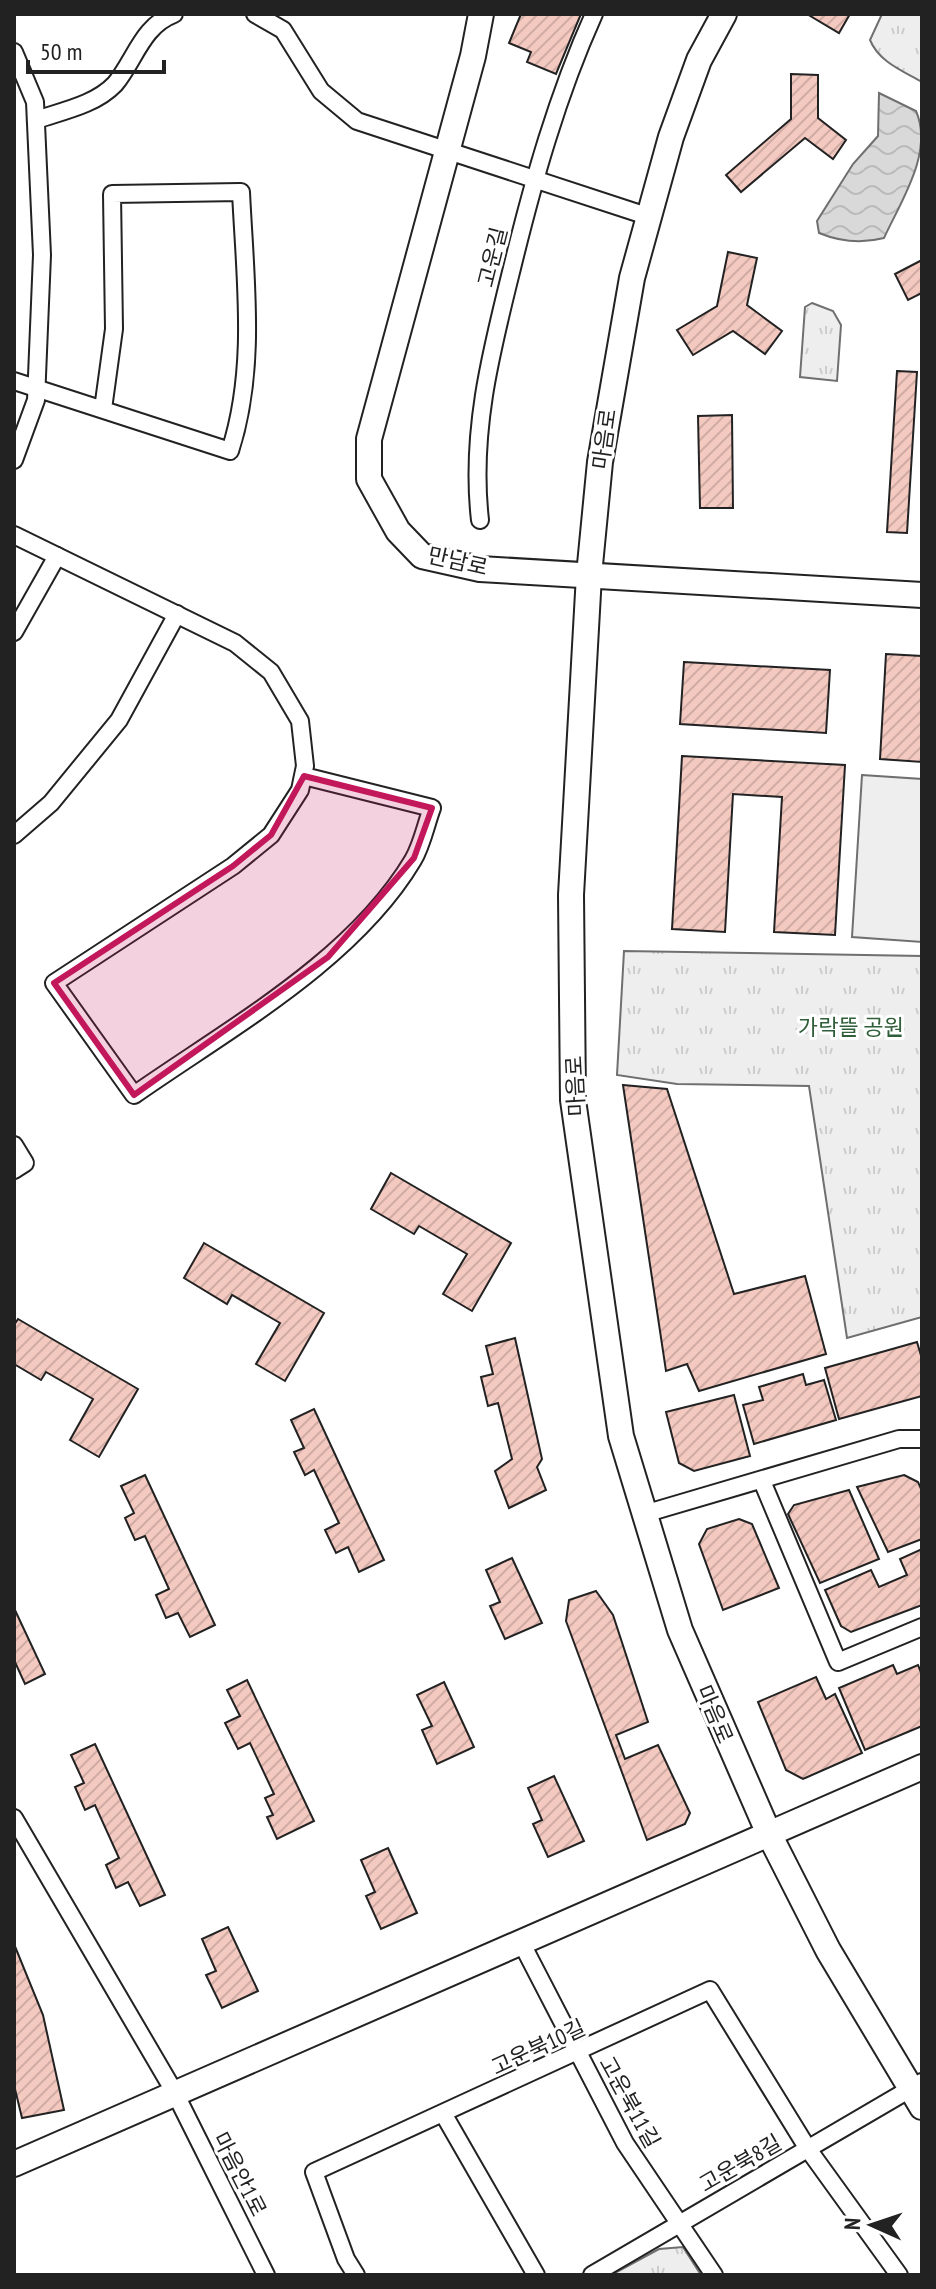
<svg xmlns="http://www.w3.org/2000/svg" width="936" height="2289" font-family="'PT Sans Narrow','Noto Sans KR',sans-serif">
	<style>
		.grass { fill: #eee; stroke: #6f6f6f; stroke-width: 2 }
		.park { fill: url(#park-tufts); stroke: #6f6f6f; stroke-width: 2 }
		.water { fill: url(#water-waves); stroke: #6f6f6f; stroke-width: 2 }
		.building { fill: url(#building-hatch); stroke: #222; stroke-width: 2 }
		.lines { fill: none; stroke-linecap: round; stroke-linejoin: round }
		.street-casing { stroke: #222; stroke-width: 20 }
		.secondary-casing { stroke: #222; stroke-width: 28 }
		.street { stroke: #fff; stroke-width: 16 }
		.secondary { stroke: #fff; stroke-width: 24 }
		.marked { fill: #c2185b; fill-opacity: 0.2; stroke: #c2185b; stroke-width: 6; stroke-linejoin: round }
		.labels { text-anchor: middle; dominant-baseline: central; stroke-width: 6; stroke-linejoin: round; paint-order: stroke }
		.street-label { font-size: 22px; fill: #222; stroke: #fff }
		.park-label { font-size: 22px; fill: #2f5e38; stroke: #fff }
	</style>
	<defs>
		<pattern id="park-tufts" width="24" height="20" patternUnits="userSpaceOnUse" patternTransform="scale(2)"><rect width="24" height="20" fill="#eee"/><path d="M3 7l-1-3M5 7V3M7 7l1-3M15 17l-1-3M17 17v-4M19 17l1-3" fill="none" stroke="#ccc"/></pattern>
		<pattern id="water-waves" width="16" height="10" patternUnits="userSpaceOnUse" patternTransform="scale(2)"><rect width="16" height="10" fill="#d9d9d9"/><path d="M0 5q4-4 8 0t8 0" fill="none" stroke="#bababa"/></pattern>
		<pattern id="building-hatch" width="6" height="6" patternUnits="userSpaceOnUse" patternTransform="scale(2)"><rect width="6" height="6" fill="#f3c9c0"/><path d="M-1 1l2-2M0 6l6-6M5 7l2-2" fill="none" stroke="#d0aca5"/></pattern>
	</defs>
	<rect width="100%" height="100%" fill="#fff"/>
	<polygon class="grass" points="862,775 922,779 922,942 852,937"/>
	<g class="park">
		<path d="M882 14H922V82C903 71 879 62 870 40Z"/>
		<polygon points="812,303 833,311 841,325 837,381 800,377 805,307"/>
		<polygon points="624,951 922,956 922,1317 847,1338 809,1086 677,1084 617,1075"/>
		<polygon points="683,2247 701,2275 611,2275 659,2249"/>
	</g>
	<path class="water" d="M879 93 916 111C934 152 901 201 884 238 861 244 841 242 819 233L817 221 853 164 878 136Z"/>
	<g class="building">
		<polygon points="521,14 581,14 556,74 527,62 531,52 509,43"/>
		<polygon points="807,14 850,14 839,33"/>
		<polygon points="791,74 818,75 818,118 846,140 833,159 805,138 741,192 726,175 791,119"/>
		<polygon points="728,252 757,258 747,305 782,331 765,354 733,331 693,355 677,330 717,306"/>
		<polygon points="922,260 922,293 908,300 895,274"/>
		<polygon points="897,371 917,372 907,533 887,532"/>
		<polygon points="732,415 733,508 700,508 698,416"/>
		<polygon points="886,654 922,656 922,762 880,759"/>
		<polygon points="684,662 830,670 826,733 680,724"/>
		<polygon points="682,756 845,765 835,935 774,932 782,797 733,794 725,932 672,929"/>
		<polygon points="623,1085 667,1089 734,1294 805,1276 826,1354 699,1391 687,1364 666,1371"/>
		<polygon points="391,1173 511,1243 472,1311 443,1294 467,1254 419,1226 414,1234 371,1209"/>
		<polygon points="204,1243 324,1313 285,1381 256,1364 280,1323 232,1295 227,1304 184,1278"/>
		<polygon points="18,1319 138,1389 99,1457 70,1440 93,1399 46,1372 41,1380 14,1364 14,1325"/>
		<polygon points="515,1338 542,1459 537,1467 546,1490 509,1508 495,1471 512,1459 498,1403 488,1406 481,1377 493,1374 486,1346"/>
		<polygon points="917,1342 922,1359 922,1396 839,1419 825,1368"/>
		<polygon points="803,1374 806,1385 824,1380 836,1420 754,1444 743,1405 763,1400 759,1387"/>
		<polygon points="734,1395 750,1456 694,1471 679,1463 666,1412"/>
		<polygon points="314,1409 384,1560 359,1572 348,1547 336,1553 325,1530 339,1523 314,1470 305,1475 294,1452 304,1448 291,1420"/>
		<polygon points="145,1475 215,1625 190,1637 178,1613 166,1618 156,1595 169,1589 145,1536 135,1540 125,1518 134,1513 121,1486"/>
		<polygon points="904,1475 918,1482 922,1491 922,1539 888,1552 857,1487"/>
		<polygon points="849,1490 879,1559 820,1583 788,1514 794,1505"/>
		<polygon points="739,1519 752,1524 779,1588 723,1610 699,1544 707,1529"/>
		<polygon points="922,1549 922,1605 851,1632 841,1626 825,1590 871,1570 879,1587 907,1575 900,1559"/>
		<polygon points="512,1558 542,1623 505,1639 490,1606 500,1602 486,1570"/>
		<polygon points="596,1591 613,1615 648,1722 616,1735 625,1759 658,1745 690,1813 685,1824 647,1840 566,1621 569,1600"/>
		<polygon points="14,1608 45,1674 25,1684 14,1660"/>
		<polygon points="893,1665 897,1674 918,1665 922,1675 922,1726 865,1750 839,1688"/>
		<polygon points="816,1677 826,1699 835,1694 862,1753 803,1779 786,1770 758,1702"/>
		<polygon points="247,1680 314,1821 277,1839 267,1817 273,1815 265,1798 274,1794 250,1743 238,1749 225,1723 240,1716 227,1690"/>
		<polygon points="444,1682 474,1747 437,1764 422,1730 432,1726 417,1695"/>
		<polygon points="95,1744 165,1895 140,1906 128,1882 116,1888 106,1865 119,1858 95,1805 85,1810 75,1787 84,1783 71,1755"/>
		<polygon points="554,1776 584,1841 548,1857 533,1824 542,1820 528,1788"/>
		<polygon points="388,1848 417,1913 381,1929 366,1896 375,1892 361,1860"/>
		<polygon points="228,1927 258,1991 222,2008 206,1975 216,1971 202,1939"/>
		<polygon points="14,1944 43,2015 64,2110 22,2118 14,2085"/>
	</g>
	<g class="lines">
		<g class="street-casing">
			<g id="street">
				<polyline points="255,14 283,30 321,91 357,121 650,217"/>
				<polyline points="14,52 35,102 42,255 36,400 14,460"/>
				<path d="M36 120C62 111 95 105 115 84 135 60 142 26 174 14"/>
				<path d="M14 381 230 451C257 368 245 278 241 192L112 194 114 329 103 409"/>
				<path d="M480 520C470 433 491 352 512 268 533 182 557 96 594 14"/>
				<path d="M14 535 235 643 271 672 300 721 305 766 300 790 271 835 233 866 54 983 134 1095C228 1029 353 961 413 860 422 845 426 824 432 808L304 776"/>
				<polyline points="14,632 57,556"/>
				<polyline points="14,835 51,803 119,720 177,614"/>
				<polyline points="14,1145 25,1163 14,1170"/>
				<polyline points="762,1481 838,1662 922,1627"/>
				<polyline points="644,1514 899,1439 922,1439"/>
				<polyline points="14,1818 175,2093 266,2275"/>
				<polyline points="521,1942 625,2143 714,2275"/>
				<polyline points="444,2115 536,2275"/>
				<polyline points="356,2275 346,2259 314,2172 710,1990 808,2149 899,2275"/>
				<polyline points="592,2275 922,2082"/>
			</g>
		</g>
		<g class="secondary-casing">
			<g id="secondary">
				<polyline points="481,14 473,56 369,439 369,479 398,531 422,556 480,569 922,595"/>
				<polyline points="724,14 699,60 671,137 632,278 600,462 589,575 571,895 573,1100 621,1436 680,1630 769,1834 828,1950 922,2107"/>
				<polyline points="14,2164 922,1767"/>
			</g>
		</g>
		<use href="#street" class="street"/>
		<use href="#secondary" class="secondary"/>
	</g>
	<path class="marked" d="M304 776 432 808 414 858 328 957 134 1095 54 983 233 866 271 835Z"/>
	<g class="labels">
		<g class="street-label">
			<text transform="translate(492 257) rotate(-76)">고운길</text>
			<text transform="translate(604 439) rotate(-82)">마음로</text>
			<text transform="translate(458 561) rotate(13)">만남로</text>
			<text transform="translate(575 1086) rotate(-93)">마음로</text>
			<text transform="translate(715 1714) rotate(67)">마음로</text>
			<text transform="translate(538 2047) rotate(-25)">고운북10길</text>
			<text transform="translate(630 2102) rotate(61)">고운북11길</text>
			<text transform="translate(740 2163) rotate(-30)">고운북8길</text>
			<text transform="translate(240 2174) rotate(63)">마음안1로</text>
		</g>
		<g class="park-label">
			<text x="851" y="1027">가락뜰 공원</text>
		</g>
	</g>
	<rect width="936" height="2289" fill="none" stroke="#222222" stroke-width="32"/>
	<g transform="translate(872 2225) rotate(273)" stroke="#ffffff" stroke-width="6" paint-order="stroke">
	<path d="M0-6L14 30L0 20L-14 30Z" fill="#222222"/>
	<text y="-12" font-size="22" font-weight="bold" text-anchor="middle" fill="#222222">N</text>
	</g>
	<path d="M28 60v12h136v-12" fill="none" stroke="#222222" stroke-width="4"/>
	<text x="40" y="60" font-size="24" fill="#222222" stroke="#ffffff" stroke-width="6" paint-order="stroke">50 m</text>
</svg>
